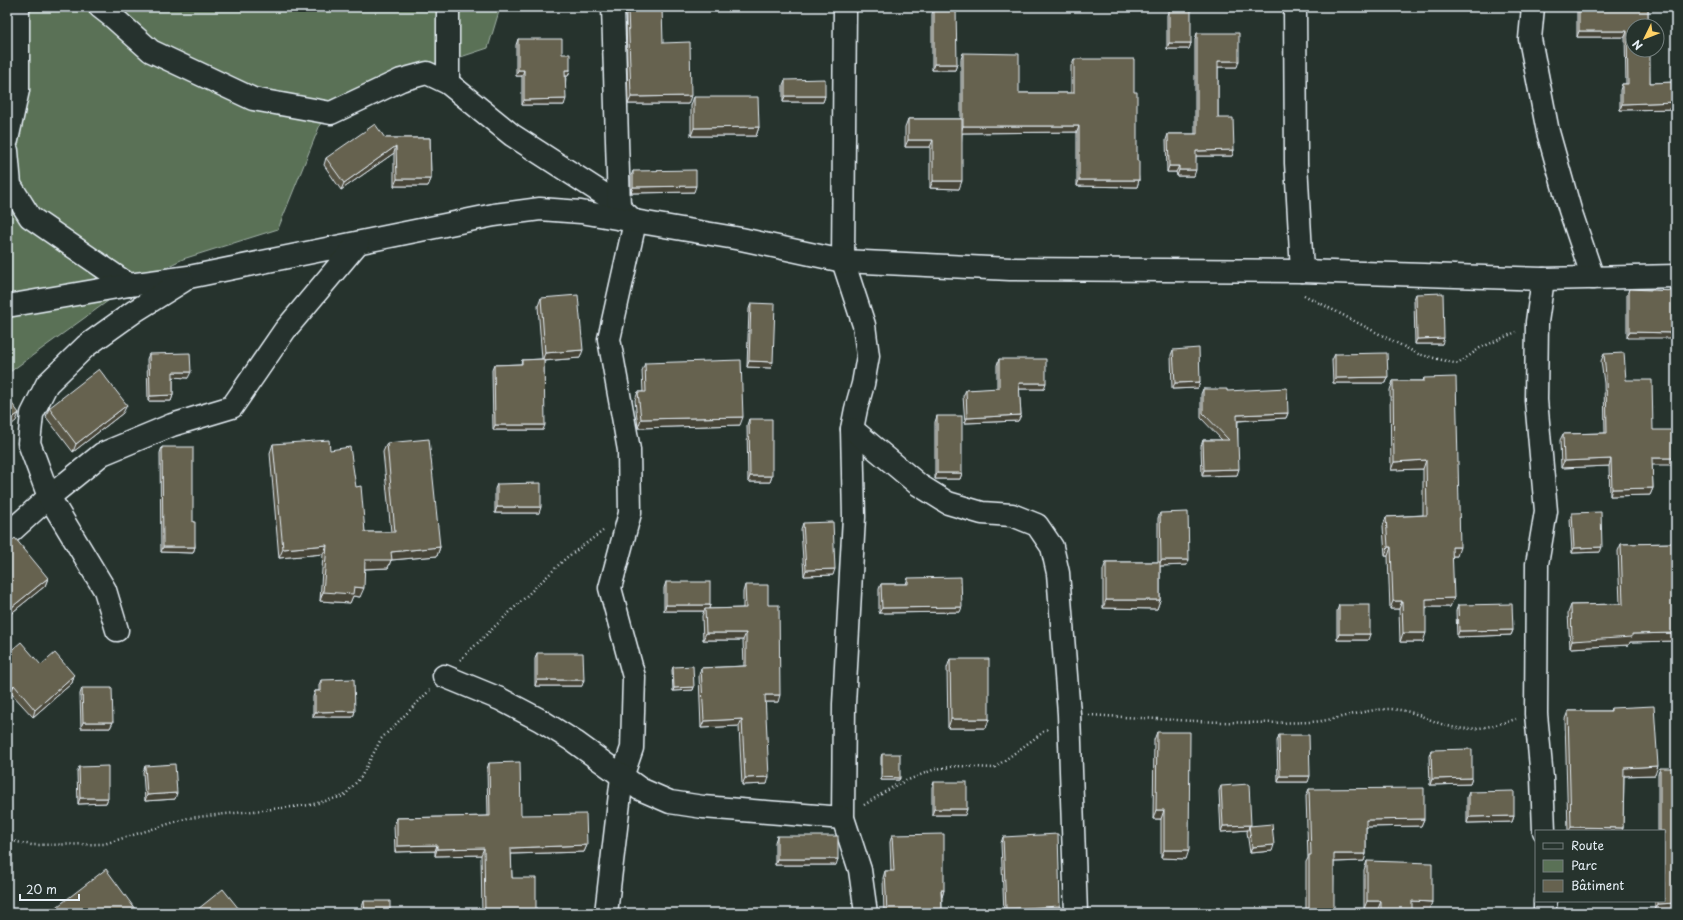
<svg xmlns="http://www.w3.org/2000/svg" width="1683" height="920" font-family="'Playpen Sans',sans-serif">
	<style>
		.green { fill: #5a7156; stroke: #a1b1a7 }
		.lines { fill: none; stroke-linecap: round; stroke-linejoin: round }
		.minor-casing { stroke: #e8f1f8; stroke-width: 25 }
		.path { stroke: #e8f1f8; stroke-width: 2.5; stroke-dasharray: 1 3; stroke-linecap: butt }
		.minor { stroke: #26332d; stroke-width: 22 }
		.wall { fill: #585444; stroke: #e8f1f8 }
		.shaded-wall { fill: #474537; stroke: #e8f1f8 }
		.building { fill: #66624f; stroke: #e8f1f8 }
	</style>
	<rect width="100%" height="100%" fill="#26332d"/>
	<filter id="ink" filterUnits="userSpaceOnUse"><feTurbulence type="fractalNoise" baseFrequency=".025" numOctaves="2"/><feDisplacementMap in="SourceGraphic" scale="8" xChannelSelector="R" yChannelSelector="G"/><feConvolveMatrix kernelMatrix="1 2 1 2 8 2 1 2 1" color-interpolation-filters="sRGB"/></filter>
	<g filter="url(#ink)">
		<polygon class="green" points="7,7 504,7 500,8 488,48 330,100 278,229 183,259 130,285 7,374"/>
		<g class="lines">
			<g class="minor-casing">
				<g id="minor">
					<polyline points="100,7 114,18 151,51 253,99 331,113 401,80 427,73 448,83 512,135 608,197 635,222 609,339 629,450 630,513 610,588 634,677 632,748 622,777 606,913"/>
					<polyline points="613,7 619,207"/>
					<polyline points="845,7 843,261 864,325 868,356 863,384 856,409 852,429 854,517 844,704 843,818 860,870 866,913"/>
					<polyline points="1295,7 1296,163 1302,271"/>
					<polyline points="1533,7 1530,39 1548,132 1570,210 1593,278"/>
					<polyline points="448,83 448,7"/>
					<polyline points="7,140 18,90 18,7"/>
					<polyline points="7,151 10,185 30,217 129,285"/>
					<polyline points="1543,279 1537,322 1536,400 1546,511 1537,564 1536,714 1542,778 1544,831"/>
					<polyline points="7,306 129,285 189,277 494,215 540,209 581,212 741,239 843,261 1010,269 1302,271 1543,279 1676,276"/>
					<polyline points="852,429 919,485 948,503 982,513 1012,515 1037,525 1052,547 1058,573 1069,714 1076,913"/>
					<polyline points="7,535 49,497 102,454 172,425 232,407 285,330 358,243"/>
					<polyline points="117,630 105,590 49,497 29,443 32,414 47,384 86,346 135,311 183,281"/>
					<polyline points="444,676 500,699 540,720 575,742 640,789 670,802 703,807 843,818"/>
					<polyline points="1545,901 1545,913"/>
				</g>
			</g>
			<g class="path">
				<polyline points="1304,295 1418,354 1458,364 1480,348 1516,332"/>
				<polyline points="460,660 566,558 603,531"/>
				<path d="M1089 715C1162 719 1236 725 1310 722 1336 721 1363 709 1390 709 1418 710 1432 724 1457 728 1477 731 1496 725 1516 719"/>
				<polyline points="864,805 896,785 935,769 957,766 994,768 1049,728"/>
				<polyline points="7,840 32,845 104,844 188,818 310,805 344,796 361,777 381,739 430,690"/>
			</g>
			<use href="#minor" class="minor"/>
		</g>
		<g class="wall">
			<polygon points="1577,7 1648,7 1648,26 1650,83 1676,82 1676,109 1620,110 1620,90 1622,84 1626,84 1625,37 1577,37"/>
			<polygon points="628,8 663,43 688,104 628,104 626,16"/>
			<polygon points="934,8 957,64 955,70 932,70 932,14"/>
			<polygon points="1169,9 1191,43 1189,49 1167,49 1167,15"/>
			<polygon points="1197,33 1237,67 1218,67 1218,118 1234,150 1232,156 1196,156 1194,176 1177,176 1176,172 1167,172 1166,140 1168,134 1195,134 1195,39"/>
			<polygon points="518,39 562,54 570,70 568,76 566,76 564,105 522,105 522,76 516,76 516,45"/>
			<polygon points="963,53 1019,93 1071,93 1071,66 1074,59 1134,92 1137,161 1139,180 1137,187 1077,186 1077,132 962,133 959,189 930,188 930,147 905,147 905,127 908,119 961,119 961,59"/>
			<polygon points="785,80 825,96 823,102 783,102 783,85"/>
			<polygon points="694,97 759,127 756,136 691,136 691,105"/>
			<polygon points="385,138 430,138 431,179 428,186 394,186 394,153 341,190 324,165 326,158"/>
			<polygon points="633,171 694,192 631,193 631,176"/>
			<polygon points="1629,289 1676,291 1627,338 1627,295"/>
			<polygon points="1416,294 1442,344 1415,344 1414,299"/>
			<polygon points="541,298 580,358 544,361 543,430 493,430 492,370 494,365 521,364 522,360 542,359 538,306"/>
			<polygon points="751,303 771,368 747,367 749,309"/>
			<polygon points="1173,350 1200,382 1198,388 1172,389 1171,355"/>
			<polygon points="149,354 188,378 173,377 173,395 171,401 148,401 147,359"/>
			<polygon points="1335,354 1388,377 1386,383 1333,383 1332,360"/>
			<polygon points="1604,354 1626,380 1652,465 1653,488 1650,495 1610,496 1609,466 1561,468 1560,440 1563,434 1605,433 1604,383 1601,361"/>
			<polygon points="999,359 1044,389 1019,389 1021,415 1018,421 965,423 963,396 966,390 997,389 997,365"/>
			<polygon points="645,363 740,425 638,428 635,400 638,392 643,392 642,371"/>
			<polygon points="1424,378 1457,556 1452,556 1450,607 1426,607 1423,642 1400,642 1399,609 1390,609 1388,556 1385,556 1383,526 1386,517 1423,515 1423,469 1391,470 1390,390 1393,381 1423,381"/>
			<polygon points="1203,389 1227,391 1288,413 1286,418 1238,421 1237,475 1202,476 1201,446 1203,440 1222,440 1201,418 1201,394"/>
			<polygon points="49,408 123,413 73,452 46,417"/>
			<polygon points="937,416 962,473 960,479 935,479 935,422"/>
			<polygon points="749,419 772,476 770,482 748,482 747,425"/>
			<polygon points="387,443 440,547 437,556 391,560 388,568 365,569 360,597 353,596 350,603 320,601 323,554 279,558 270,453 273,444 356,487 365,532 391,532 383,452"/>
			<polygon points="162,447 193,522 195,547 193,553 161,552 160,453"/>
			<polygon points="497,484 539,513 495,513 495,489"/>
			<polygon points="1160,513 1187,565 1160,566 1160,600 1157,609 1103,608 1103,570 1106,562 1158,562 1158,518"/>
			<polygon points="1572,513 1600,552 1572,553 1570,519"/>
			<polygon points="803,523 833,575 804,576 801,529"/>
			<polygon points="1676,543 1676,641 1630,642 1629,645 1570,648 1568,613 1571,605 1620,604 1618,551 1621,544"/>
			<polygon points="7,545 48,578 45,586 9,615 7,613"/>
			<polygon points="908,578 960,612 879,613 879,589 881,584 906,584"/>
			<polygon points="666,582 710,605 709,609 743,608 743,592 745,585 768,605 778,702 765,702 767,784 742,785 739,726 701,728 699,675 701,668 744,666 743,640 703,640 702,616 704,611 664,611 664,588"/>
			<polygon points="1339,605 1368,640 1337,640 1337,611"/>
			<polygon points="1458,605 1513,630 1511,635 1457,637 1456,611"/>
			<polygon points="537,653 582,686 535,686 535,659"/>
			<polygon points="7,654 74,675 72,683 33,717 11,693"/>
			<polygon points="950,659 989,719 986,728 948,728 947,668"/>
			<polygon points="673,667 694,687 693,690 673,691 672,670"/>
			<polygon points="321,680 355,711 353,717 313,717 313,697 315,691 319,691 319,685"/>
			<polygon points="82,688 113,722 110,728 81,728 80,694"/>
			<polygon points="1611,708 1655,775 1624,776 1623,828 1622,831 1568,831 1565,719 1568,711 1610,711"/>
			<polygon points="1157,732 1186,859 1161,858 1161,819 1153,819 1154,740"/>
			<polygon points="1279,735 1308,782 1278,782 1277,741"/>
			<polygon points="1431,750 1472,778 1470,784 1430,785 1429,756"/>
			<polygon points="882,754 900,778 899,780 881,780 881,757"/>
			<polygon points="489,763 521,815 587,845 584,852 511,854 512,878 536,913 482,913 481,855 435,856 435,851 395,852 394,825 397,818 488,816 487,769"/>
			<polygon points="145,766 175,799 145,801 143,772"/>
			<polygon points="79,767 108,798 106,803 78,804 77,772"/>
			<polygon points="1660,768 1676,910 1655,910 1655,901 1664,901 1664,831 1658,831 1658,774"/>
			<polygon points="934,782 965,815 932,815 932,787"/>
			<polygon points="1221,786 1251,826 1272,851 1250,853 1247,832 1248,830 1221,832 1219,791"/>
			<polygon points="1309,789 1424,819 1421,826 1366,827 1366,854 1364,861 1334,862 1333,913 1306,913 1306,862 1308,858 1306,796"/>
			<polygon points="1469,792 1514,816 1512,822 1467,823 1467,797"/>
			<polygon points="892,835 944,890 942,897 942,913 884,913 883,878 885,871 891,871 890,842"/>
			<polygon points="777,836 836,865 775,865 775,842"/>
			<polygon points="1003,837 1060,906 1058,912 1038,913 1004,913 1001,843"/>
			<polygon points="1367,861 1432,902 1429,910 1412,910 1411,913 1378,913 1378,909 1364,909 1364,870"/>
			<polygon points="364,901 390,913 362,913 362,907"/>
		</g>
		<g class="shaded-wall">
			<polygon points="1579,31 1627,31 1625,37 1577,37"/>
			<polygon points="1169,43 1191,43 1189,49 1167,49"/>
			<polygon points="1218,61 1239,61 1237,67 1216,67"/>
			<polygon points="934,64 957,64 955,70 932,70"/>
			<polygon points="518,70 524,70 522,76 516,76"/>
			<polygon points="565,70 570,70 568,76 563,76"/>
			<polygon points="691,96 688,104 628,104 631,97"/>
			<polygon points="785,96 825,96 823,102 783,102"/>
			<polygon points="566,99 564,105 522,105 524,100"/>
			<polygon points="1676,102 1676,109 1620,110 1622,104"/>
			<polygon points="963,126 1079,126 1077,132 961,133"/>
			<polygon points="759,127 756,136 691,136 694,128"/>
			<polygon points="908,140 933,140 930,147 905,147"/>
			<polygon points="396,146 394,153 341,190 344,183"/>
			<polygon points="1234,150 1232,156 1194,156 1196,151"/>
			<polygon points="1169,166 1179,166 1176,172 1167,172"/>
			<polygon points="1179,170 1196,170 1194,176 1177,176"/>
			<polygon points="397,179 431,179 428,186 394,186"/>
			<polygon points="1079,180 1139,180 1137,187 1077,186"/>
			<polygon points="933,181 962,181 959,189 930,188"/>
			<polygon points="696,186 694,192 631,193 633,187"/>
			<polygon points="1629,332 1676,333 1676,338 1627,338"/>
			<polygon points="1444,338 1442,344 1415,344 1417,339"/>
			<polygon points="583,350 580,358 542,361 545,353"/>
			<polygon points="749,361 773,362 771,368 747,367"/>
			<polygon points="173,372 191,372 188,378 171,377"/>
			<polygon points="1388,377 1386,383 1333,383 1335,378"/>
			<polygon points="1200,382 1198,388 1172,389 1175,383"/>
			<polygon points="1019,383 1046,383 1044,389 1017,389"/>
			<polygon points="173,395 171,401 148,401 150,396"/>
			<polygon points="127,405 123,413 73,452 76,444"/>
			<polygon points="19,413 16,421 7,428 7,422"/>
			<polygon points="1288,413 1286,418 1235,421 1237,415"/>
			<polygon points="1021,415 1018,421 965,423 967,418"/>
			<polygon points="743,417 740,425 638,428 641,419"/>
			<polygon points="495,425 545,425 543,430 493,430"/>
			<polygon points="1652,458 1676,458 1676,465 1649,465"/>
			<polygon points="1611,459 1609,466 1561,468 1564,461"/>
			<polygon points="1426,460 1423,469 1391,470 1394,462"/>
			<polygon points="1239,469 1237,475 1202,476 1204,470"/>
			<polygon points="937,473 962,473 960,479 935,479"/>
			<polygon points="750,476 772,476 770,482 748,482"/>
			<polygon points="1653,488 1650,495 1610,496 1612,489"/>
			<polygon points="497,507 541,507 539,513 495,513"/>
			<polygon points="327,545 323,554 279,558 283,549"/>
			<polygon points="163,547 195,547 193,553 161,552"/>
			<polygon points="440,547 437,556 391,560 388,568 362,569 365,560 391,552"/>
			<polygon points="1388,547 1391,547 1388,556 1385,556"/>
			<polygon points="1452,547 1460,547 1457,556 1449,556"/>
			<polygon points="1602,547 1600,552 1572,553 1574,548"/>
			<polygon points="1161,560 1189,560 1187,565 1159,566"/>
			<polygon points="835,569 833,575 804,576 806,570"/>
			<polygon points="48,578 45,586 9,615 12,607"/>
			<polygon points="354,587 364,588 360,597 353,596 350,603 320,601 323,592"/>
			<polygon points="1454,598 1450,607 1422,607 1426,599"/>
			<polygon points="1106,600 1160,600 1157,609 1103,608"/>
			<polygon points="1393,601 1402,601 1399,609 1390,609"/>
			<polygon points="666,605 710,605 708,611 705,609 704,611 664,611"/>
			<polygon points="962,607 960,612 879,613 882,608"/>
			<polygon points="1513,630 1511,635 1457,637 1459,631"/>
			<polygon points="706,633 746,633 743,640 703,640"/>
			<polygon points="1403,633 1426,633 1423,642 1400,642"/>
			<polygon points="1676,633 1676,641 1630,642 1629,645 1570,648 1572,641 1632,634"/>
			<polygon points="1339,634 1370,634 1368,640 1337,640"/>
			<polygon points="74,675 72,683 33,717 35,710"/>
			<polygon points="537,680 584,680 582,686 535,686"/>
			<polygon points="14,685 11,693 7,696 7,692"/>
			<polygon points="694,687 693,690 673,691 674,688"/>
			<polygon points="765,695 780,695 778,702 763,702"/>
			<polygon points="355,711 353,717 313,717 315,712"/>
			<polygon points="742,719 739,726 701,728 704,721"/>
			<polygon points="951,719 989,719 986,728 948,728"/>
			<polygon points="83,722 113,722 110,728 81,728"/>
			<polygon points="1658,766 1655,775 1620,776 1624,768"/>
			<polygon points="1280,776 1310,776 1308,782 1278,782"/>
			<polygon points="769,777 767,784 742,785 745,778"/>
			<polygon points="882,777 900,778 899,780 881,780"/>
			<polygon points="1472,778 1470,784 1430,785 1432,779"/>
			<polygon points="177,793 175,799 145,801 147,795"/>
			<polygon points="80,798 108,798 106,803 78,804"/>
			<polygon points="934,809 967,809 965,815 932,815"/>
			<polygon points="1156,810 1164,810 1161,819 1153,819"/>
			<polygon points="1514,816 1512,822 1467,823 1469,817"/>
			<polygon points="1424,819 1421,826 1363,827 1366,820"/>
			<polygon points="1251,825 1250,829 1249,826 1248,830 1221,832 1223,826"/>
			<polygon points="1571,827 1623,828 1622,831 1569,831"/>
			<polygon points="437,845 435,851 395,852 397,846"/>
			<polygon points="587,845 584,852 509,854 511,848"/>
			<polygon points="1274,845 1272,851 1250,853 1252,847"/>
			<polygon points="484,848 481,855 435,856 437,849"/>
			<polygon points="1164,850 1189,850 1186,859 1161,858"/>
			<polygon points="1334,854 1366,854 1364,861 1332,862"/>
			<polygon points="777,859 838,859 836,865 775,865"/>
			<polygon points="941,890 944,890 942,897"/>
			<polygon points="1367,901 1381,901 1378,909 1364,909"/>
			<polygon points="1412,901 1432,902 1429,910 1412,910 1411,913 1379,913 1381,909"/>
			<polygon points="1676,903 1676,910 1655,910 1658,904"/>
			<polygon points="1060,906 1058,912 1038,913 1005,913 1006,909"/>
			<polygon points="1309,910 1334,910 1333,913 1307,913"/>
		</g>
		<g class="building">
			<polygon points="1579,7 1648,7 1648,26 1633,26 1633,50 1650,50 1650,83 1676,82 1676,102 1622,104 1622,84 1628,84 1627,31 1579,31"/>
			<polygon points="628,8 662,8 663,43 690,42 691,96 631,97"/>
			<polygon points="934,8 956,8 957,64 934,64"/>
			<rect x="1169" y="9" width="22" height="34"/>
			<polygon points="1197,33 1239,33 1239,61 1218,61 1218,118 1233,118 1234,150 1196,151 1196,170 1179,170 1179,166 1169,166 1168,134 1197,134"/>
			<polygon points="518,39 562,39 562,54 570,54 570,70 565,70 566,99 524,100 524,70 518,70"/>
			<polygon points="963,53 1019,54 1019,93 1074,93 1074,59 1134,59 1134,92 1137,92 1137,161 1139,161 1139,180 1079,180 1079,126 963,126"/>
			<polygon points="825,79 825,96 785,96 785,80"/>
			<polygon points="694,97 758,97 759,127 694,128"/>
			<polygon points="908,119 962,119 962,181 933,181 933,140 908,140"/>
			<polygon points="375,124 385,138 430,138 431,179 397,179 396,146 344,183 326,158"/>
			<polygon points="696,170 696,186 633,187 633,171"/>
			<polygon points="1629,289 1676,291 1676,333 1629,332"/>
			<polygon points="1443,293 1444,338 1417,339 1416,294"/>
			<polygon points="578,295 583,350 545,353 541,298"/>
			<polygon points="751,303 775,304 773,362 749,361"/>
			<polygon points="1199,348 1200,382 1175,383 1173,350"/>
			<polygon points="190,353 191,372 173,372 173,395 150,396 149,354"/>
			<polygon points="1387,353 1388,377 1335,378 1335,354"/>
			<polygon points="1624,353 1626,380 1652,380 1653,430 1676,430 1676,458 1652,458 1653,488 1612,489 1611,459 1564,461 1563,434 1607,433 1606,376 1604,354"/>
			<polygon points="544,359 545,425 495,425 494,365 522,364 522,360"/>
			<polygon points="999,359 1046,359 1046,383 1019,383 1021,415 967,418 966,390 999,388"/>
			<polygon points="741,360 743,417 641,419 638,392 646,392 645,363"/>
			<polygon points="99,369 127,405 76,444 49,408"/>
			<polygon points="1456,377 1460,547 1452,547 1454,598 1426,599 1426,633 1403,633 1402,601 1393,601 1391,547 1388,547 1386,517 1427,515 1426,460 1394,462 1393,381 1424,381 1424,378"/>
			<polygon points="1287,388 1288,413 1237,415 1239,469 1204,470 1203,440 1229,440 1203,413 1203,389 1227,389 1227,391"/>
			<polygon points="7,397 19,413 7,422"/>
			<rect x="937" y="416" width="25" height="57"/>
			<polygon points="749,419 772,419 772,476 750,476"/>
			<polygon points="429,439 440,547 391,552 392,560 365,560 364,588 354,587 353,594 323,592 327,545 283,549 273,444 329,440 330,450 350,447 356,487 361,486 365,532 395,532 387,443"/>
			<polygon points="162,447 193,447 193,522 195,522 195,547 163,547"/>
			<polygon points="541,483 541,507 497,507 497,484"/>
			<polygon points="1188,512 1189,560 1161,560 1160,513"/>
			<polygon points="1601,512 1602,547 1574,548 1572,513"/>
			<polygon points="833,522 835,569 806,570 803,523"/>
			<polygon points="15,538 48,578 12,607 7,600 7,545"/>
			<polygon points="1676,543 1676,633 1632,634 1632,637 1572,641 1571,605 1623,604 1621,544"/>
			<rect x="1106" y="562" width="54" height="38"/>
			<polygon points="961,577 962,607 882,608 881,584 908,584 908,578"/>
			<rect x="666" y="582" width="44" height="23"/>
			<polygon points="745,585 768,585 768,605 779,605 780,695 765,695 769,777 745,778 742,719 704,721 701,668 746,666 746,633 706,633 705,609 746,608"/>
			<polygon points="1512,604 1513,630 1459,631 1458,605"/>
			<rect x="1339" y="605" width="31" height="29"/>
			<polygon points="21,642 41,665 55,653 74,675 35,710 14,685 7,692 7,654"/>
			<polygon points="537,653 583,653 584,680 537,680"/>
			<polygon points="950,659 989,659 989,719 951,719"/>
			<polygon points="693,666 694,687 674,688 673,667"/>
			<polygon points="354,679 355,711 315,712 315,691 321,691 321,680"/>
			<polygon points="82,688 112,688 113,722 83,722"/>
			<polygon points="1654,706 1658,766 1624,768 1623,828 1571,827 1568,711 1611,711 1611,708"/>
			<polygon points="1157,732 1190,732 1189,850 1164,850 1164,810 1156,810"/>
			<polygon points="1279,735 1309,735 1310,776 1280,776"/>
			<polygon points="1472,749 1472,778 1432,779 1431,750"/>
			<polygon points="882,754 900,754 900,778 882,777"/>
			<polygon points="520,762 521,815 586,814 587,845 511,848 512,878 536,878 536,913 485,913 484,848 437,849 437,845 397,846 397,818 490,816 489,763"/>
			<polygon points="175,764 177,793 147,795 145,766"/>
			<polygon points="108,766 108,798 80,798 79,767"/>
			<polygon points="1660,768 1676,768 1676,903 1658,904 1658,901 1664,901 1664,831 1660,831"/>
			<rect x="934" y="782" width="33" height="27"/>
			<polygon points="1249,784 1251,825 1223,826 1221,786"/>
			<polygon points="1424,788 1424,819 1366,820 1366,854 1334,854 1334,910 1309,910 1309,855 1311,855 1309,789"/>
			<polygon points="1514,791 1514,816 1469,817 1469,792"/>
			<polygon points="1272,824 1274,845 1252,847 1249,826"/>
			<polygon points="944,834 944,890 941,890 942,913 887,913 885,871 894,871 892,835"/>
			<polygon points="1058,834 1060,906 1006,909 1003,837"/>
			<rect x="777" y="836" width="61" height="23"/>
			<polygon points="1367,861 1432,863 1432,902 1412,901 1412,909 1381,909 1381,901 1367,901"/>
			<polygon points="106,869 138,913 36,913 44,907 49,913"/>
			<polygon points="223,889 239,909 235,913 193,913"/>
			<polygon points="364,901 390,901 390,913 365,913"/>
		</g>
	</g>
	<rect width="1683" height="920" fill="none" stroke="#26332d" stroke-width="24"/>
	<rect x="12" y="12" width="1659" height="896" fill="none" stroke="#e8f1f8" stroke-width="1.5" filter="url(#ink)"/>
	<rect x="1535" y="830" width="130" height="72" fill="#26332d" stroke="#747f7e"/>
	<rect x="1543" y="843" width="20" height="6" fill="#26332d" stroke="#747f7e"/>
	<text x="1571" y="850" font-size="12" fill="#e8f1f8">Route</text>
	<rect x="1543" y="860" width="20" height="12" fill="#5a7156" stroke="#747f7e"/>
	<text x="1571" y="870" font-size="12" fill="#e8f1f8">Parc</text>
	<rect x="1543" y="880" width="20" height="12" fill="#66624f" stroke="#747f7e"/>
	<text x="1571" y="890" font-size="12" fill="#e8f1f8">Bâtiment</text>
	<g transform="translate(1645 38) rotate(227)"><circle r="19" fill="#26332d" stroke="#747f7e"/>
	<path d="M0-3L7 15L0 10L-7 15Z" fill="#ffd166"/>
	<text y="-6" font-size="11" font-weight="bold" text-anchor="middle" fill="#e8f1f8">N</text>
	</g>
	<path d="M20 894v6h59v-6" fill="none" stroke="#e8f1f8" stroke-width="2"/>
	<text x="26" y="894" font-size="12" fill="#e8f1f8" stroke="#26332d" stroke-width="3" paint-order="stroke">20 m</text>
</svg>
